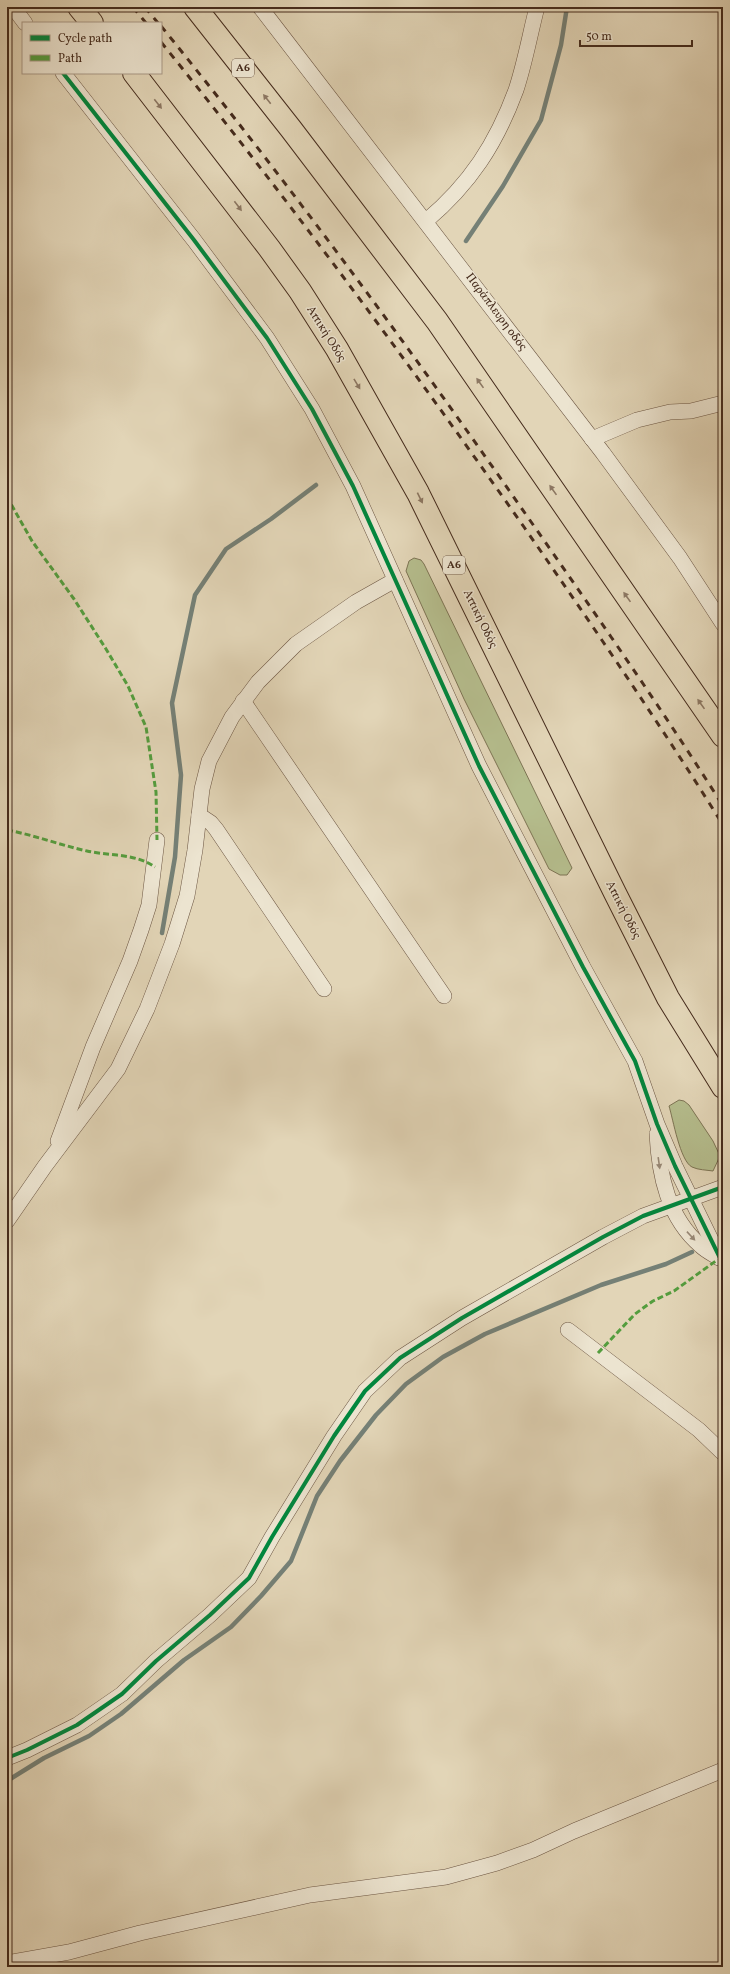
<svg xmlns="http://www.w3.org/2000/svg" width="730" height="1974" font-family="Vollkorn,serif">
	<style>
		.green { fill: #b5bd8d; stroke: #7d7454 }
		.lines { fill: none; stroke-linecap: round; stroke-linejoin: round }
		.stream { stroke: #758076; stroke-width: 4.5 }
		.minor-casing { stroke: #6c5643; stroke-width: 16 }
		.highway-casing { stroke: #452b1c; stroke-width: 24 }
		.minor { stroke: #ece4d0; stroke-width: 15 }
		.highway { stroke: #e2d5b7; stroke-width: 22 }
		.rail { stroke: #452b1c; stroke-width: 3; stroke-dasharray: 7 7; stroke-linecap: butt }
		.quiet { stroke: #549d3e; stroke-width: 3; stroke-dasharray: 6 3; stroke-linecap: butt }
		.cycleway-casing { stroke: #ece4d0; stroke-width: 6 }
		.cycleway { stroke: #00873e; stroke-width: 4 }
		.oneway { fill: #8c7762 }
		.oneway2 { fill: #988876 }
		.labels { text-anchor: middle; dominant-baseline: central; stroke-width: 3; stroke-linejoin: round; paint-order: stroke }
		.shield { fill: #ece4d0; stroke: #776252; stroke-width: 1 }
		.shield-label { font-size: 11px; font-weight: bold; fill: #452b1c }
		.street-label { font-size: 12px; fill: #452b1c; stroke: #ece4d0 }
	</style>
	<rect width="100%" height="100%" fill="#e2d5b7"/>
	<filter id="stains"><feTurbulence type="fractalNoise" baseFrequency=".005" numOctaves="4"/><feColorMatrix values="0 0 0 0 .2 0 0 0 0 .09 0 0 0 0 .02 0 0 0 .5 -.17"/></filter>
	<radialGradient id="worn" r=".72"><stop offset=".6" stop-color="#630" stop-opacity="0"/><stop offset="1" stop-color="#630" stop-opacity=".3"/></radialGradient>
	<g class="green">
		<polygon points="414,558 421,560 424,564 572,868 567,875 560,875 549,869 464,699 406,571 409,561"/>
		<path d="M679 1100 684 1101 689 1105 713 1141 720 1156 713 1171C707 1170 698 1170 692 1167 680 1161 673 1119 669 1106Z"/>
	</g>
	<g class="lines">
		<g class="stream">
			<polyline points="466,241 503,186 541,120 561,45 567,7"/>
			<polyline points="162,933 175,857 181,775 172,703 195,595 226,549 271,519 316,485"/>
			<polyline points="719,1239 723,1237"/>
			<polyline points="7,1781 44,1758 89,1736 121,1714 184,1660 231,1627 261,1596 291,1561 317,1496 340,1461 376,1415 406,1384 443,1357 485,1334 601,1285 666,1264 692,1252"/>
		</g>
		<g class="minor-casing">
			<g id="minor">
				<polyline points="13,7 25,23"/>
				<polyline points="260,7 603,453 680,558 723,624"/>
				<polyline points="63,73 194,240 267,338 312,409 353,486 479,766 583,967 635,1061 657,1124 675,1166 720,1258"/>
				<path d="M426 221C470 184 496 144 516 90 525 63 530 34 537 7"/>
				<polyline points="592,439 637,420 670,412 691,411 723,403"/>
				<polyline points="243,701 444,996"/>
				<polyline points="199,815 211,823 216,829 324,989"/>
				<path d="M657 1134C659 1175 668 1218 701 1246 706 1251 713 1254 719 1258"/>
				<polyline points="58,1141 93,1047 130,961 141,930 149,905 157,840"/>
				<polyline points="7,1221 45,1166 118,1069 147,1009 172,944 187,896 195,850 202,789 209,761 232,717 258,682 296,644 356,602 395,580"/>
				<polyline points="568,1330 699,1430 723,1453"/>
				<polyline points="7,1758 27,1750 77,1725 122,1694 156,1661 210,1615 249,1578 272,1537 334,1436 365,1391 400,1358 462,1318 603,1237 643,1216 723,1187"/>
				<polyline points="7,1963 69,1952 140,1933 310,1895 446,1877 497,1863 533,1850 574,1831 723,1770"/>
			</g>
		</g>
		<g class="highway-casing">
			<g id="highway">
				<polyline points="79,7 92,23"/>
				<polyline points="195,7 291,129 437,321 723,736"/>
				<polyline points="134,73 269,248 300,291 337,349 418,493 615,893 668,998 723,1087"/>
			</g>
		</g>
		<use href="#minor" class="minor"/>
		<use href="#highway" class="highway"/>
		<g class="rail">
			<polyline points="133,7 146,23"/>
			<polyline points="145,7 158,23"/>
			<path d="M161 26C287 181 406 343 520 506 589 605 659 704 723 806"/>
			<path d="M161 42C288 199 408 362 524 527 592 625 660 724 723 825"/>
		</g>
		<g class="quiet">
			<polyline points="7,497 32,541 74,599 106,649 128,686 146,727 156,792 157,840"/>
			<path d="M7 830C34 835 60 845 87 851 109 856 135 853 155 867"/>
			<polyline points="598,1353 635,1314 653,1301 674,1291 720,1258"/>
		</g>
		<g class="cycleway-casing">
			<g id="cycleway">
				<polyline points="63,73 194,240 267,338 312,409 353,486 479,766 583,967 635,1061 657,1124 675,1166 720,1258"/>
				<polyline points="7,1758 27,1750 77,1725 122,1694 156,1661 210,1615 249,1578 272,1537 334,1436 365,1391 400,1358 462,1318 603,1237 643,1216 723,1187"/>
			</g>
		</g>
		<use href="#cycleway" class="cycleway"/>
	</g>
	<defs><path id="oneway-solid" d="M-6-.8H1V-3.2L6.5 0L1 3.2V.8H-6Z"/></defs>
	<g class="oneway">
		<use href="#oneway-solid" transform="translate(267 99) rotate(-128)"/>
		<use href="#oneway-solid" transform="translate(158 104) rotate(52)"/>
		<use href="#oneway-solid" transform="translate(238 206) rotate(53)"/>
		<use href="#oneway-solid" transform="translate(480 383) rotate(-125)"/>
		<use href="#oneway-solid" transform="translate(357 384) rotate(59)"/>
		<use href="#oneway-solid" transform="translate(553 490) rotate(-125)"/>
		<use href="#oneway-solid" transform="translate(420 498) rotate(64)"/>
		<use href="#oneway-solid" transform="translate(627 597) rotate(-125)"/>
		<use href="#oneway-solid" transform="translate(701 704) rotate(-125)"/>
	</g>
	<g class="oneway2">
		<use href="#oneway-solid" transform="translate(659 1163) rotate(82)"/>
		<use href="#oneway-solid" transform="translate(691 1236) rotate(47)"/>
	</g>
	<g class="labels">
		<g class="shield">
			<rect x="232" y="59" width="22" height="18" rx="3"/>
			<rect x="443" y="556" width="22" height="18" rx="3"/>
		</g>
		<g class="shield-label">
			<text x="243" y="68">Α6</text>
			<text x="454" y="565">Α6</text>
		</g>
		<g class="street-label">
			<text transform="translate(496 312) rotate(53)">Παράπλευρη οδός</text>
			<text transform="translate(326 334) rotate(58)">Αττική Οδός</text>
			<text transform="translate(480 619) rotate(64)">Αττική Οδός</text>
			<text transform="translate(623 910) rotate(63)">Αττική Οδός</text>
		</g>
	</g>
	<rect width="730" height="1974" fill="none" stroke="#e2d5b7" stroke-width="24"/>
	<rect x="8" y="8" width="714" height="1958" fill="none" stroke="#452b1c" stroke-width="2"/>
	<rect x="12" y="12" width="706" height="1950" fill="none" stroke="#452b1c"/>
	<rect x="22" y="22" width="140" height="52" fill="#ece4d0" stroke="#a99a88"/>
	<rect x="30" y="35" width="20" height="6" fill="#00873e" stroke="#a99a88"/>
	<text x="58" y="42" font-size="12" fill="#452b1c">Cycle path</text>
	<rect x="30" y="55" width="20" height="6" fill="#549d3e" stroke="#a99a88"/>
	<text x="58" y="62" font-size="12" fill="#452b1c">Path</text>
	<path d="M580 40v6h112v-6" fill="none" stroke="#452b1c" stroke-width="2"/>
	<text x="586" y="40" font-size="12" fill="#452b1c" stroke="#ece4d0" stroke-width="3" paint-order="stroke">50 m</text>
	<rect width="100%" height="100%" filter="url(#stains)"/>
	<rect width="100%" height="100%" fill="url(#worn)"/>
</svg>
